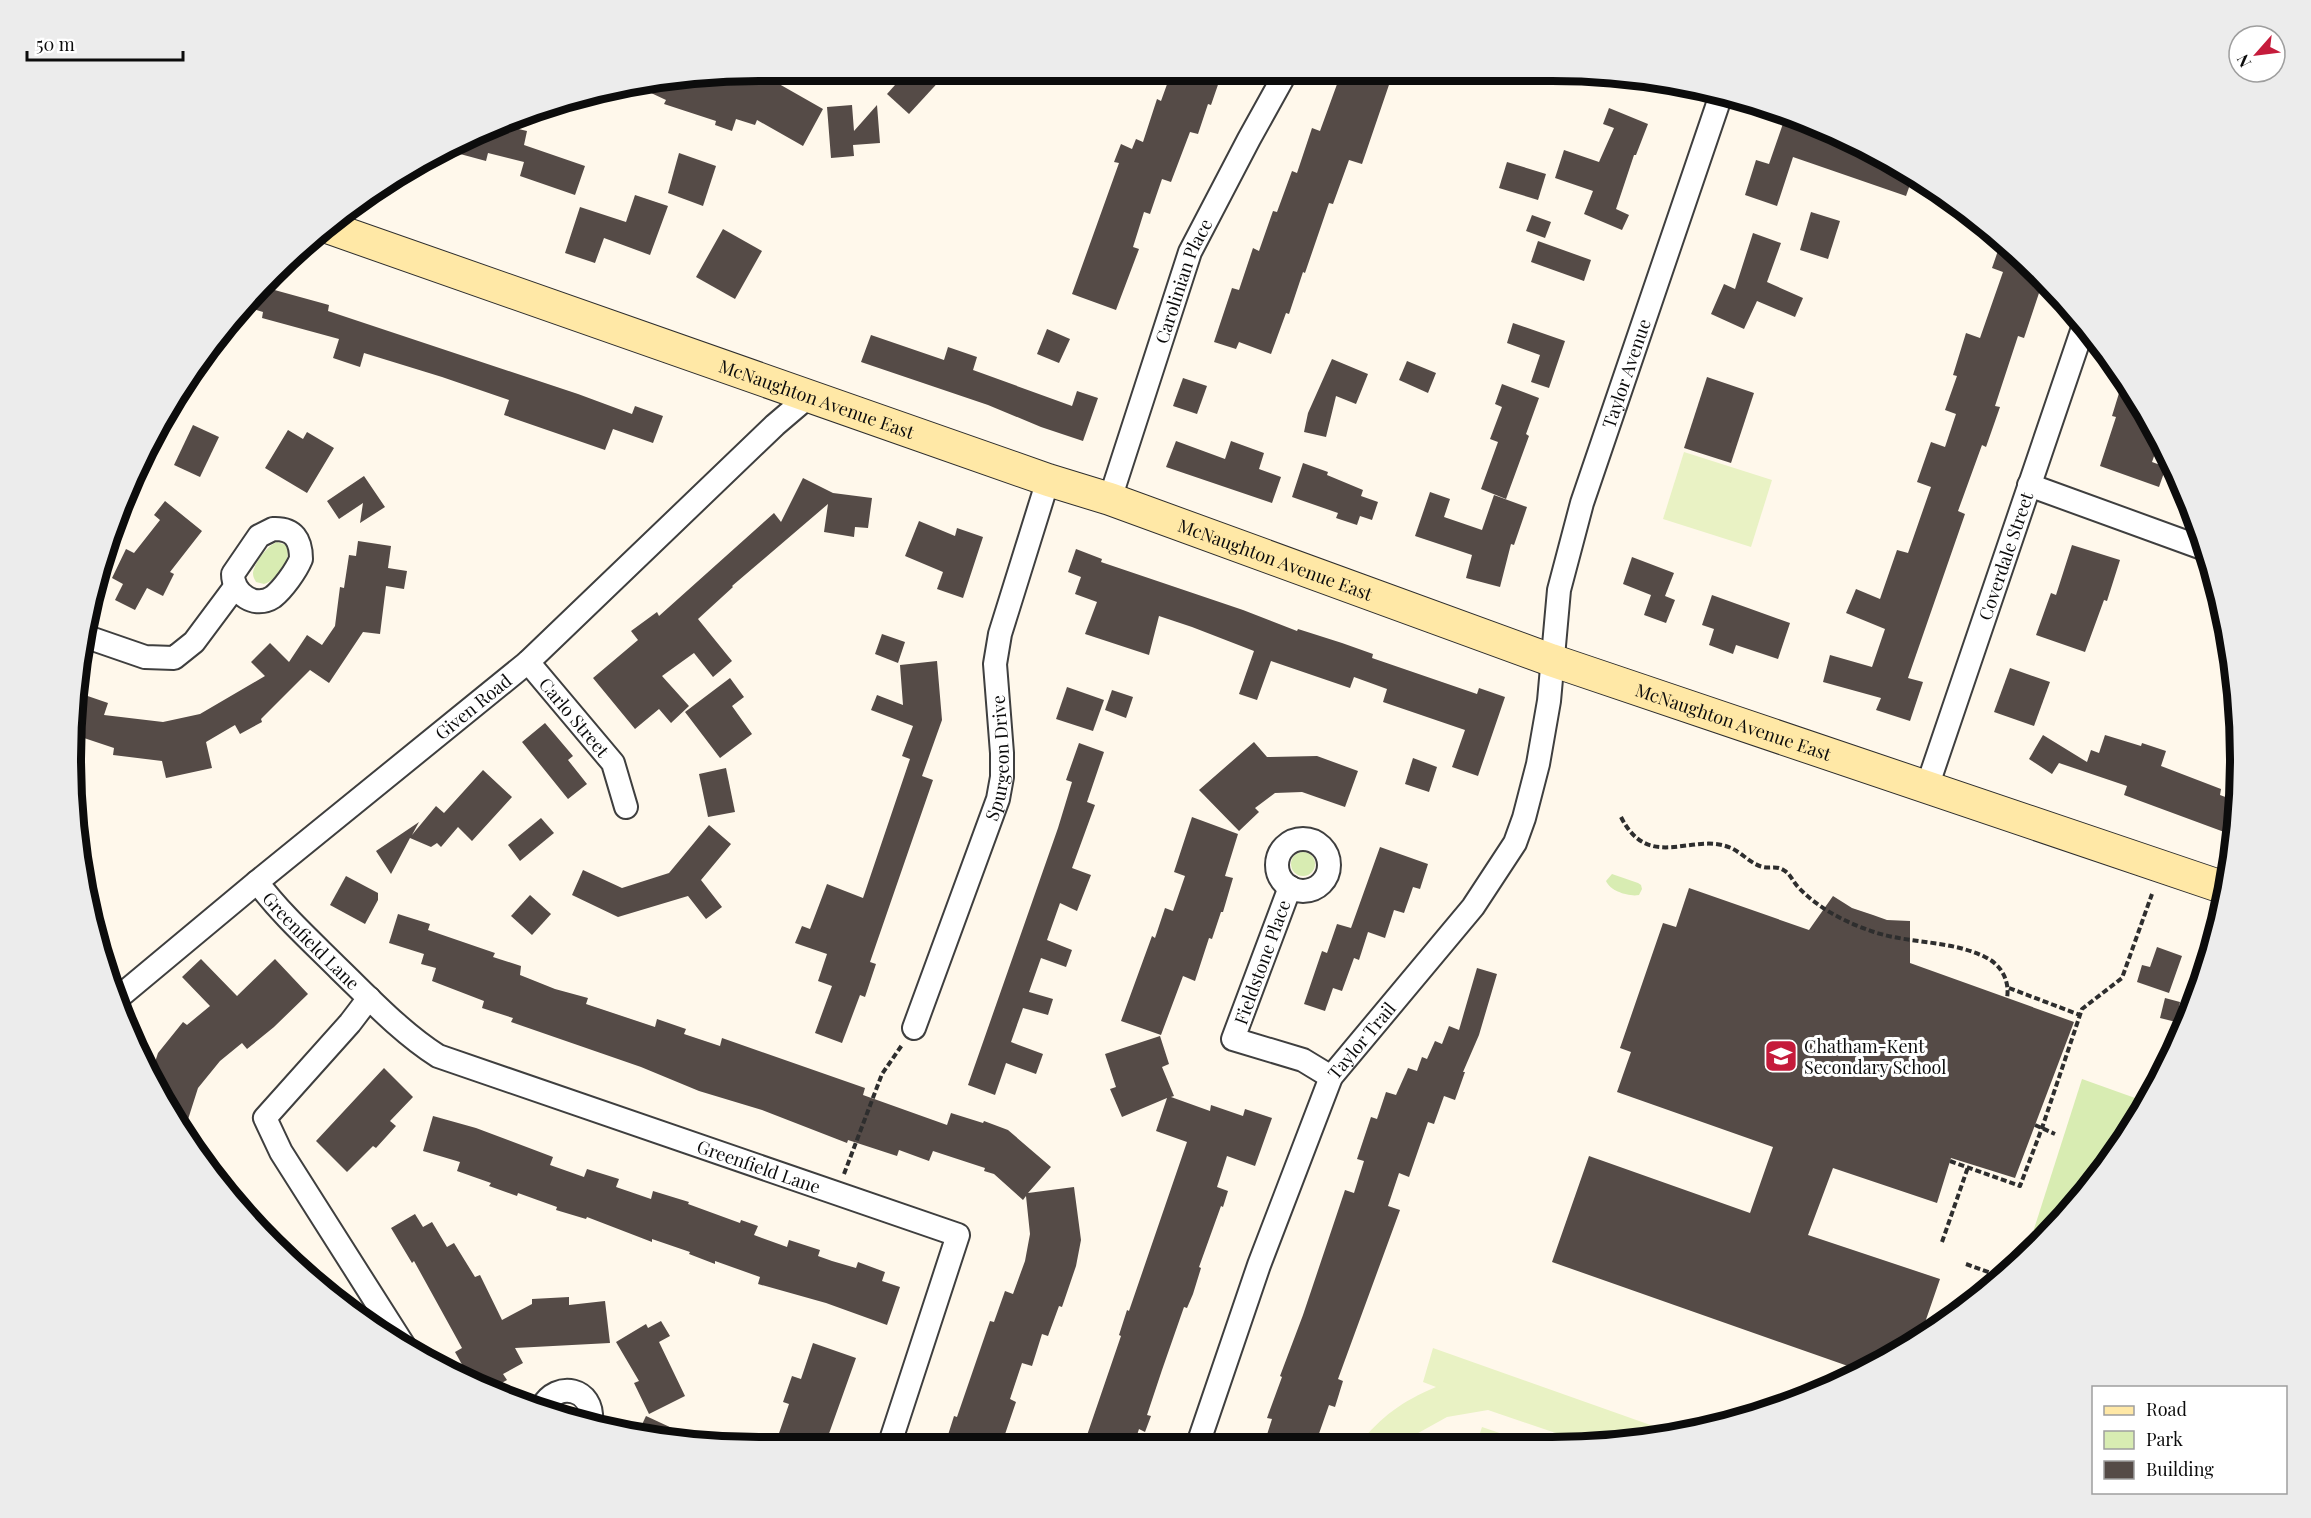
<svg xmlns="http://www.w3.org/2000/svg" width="2311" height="1518" font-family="'Playfair Display',serif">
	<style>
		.green { fill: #d8ecb2 }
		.pitch { fill: #e9f2c4 }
		.building { fill: #554b47 }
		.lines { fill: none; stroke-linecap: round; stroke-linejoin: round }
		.minor-casing { stroke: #3f3f3f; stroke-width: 26 }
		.secondary-casing { stroke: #2e2e2e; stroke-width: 34 }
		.path { stroke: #2e2e2e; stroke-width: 4; stroke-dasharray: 6 3; stroke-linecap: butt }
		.minor { stroke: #fff; stroke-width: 22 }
		.secondary { stroke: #ffe8a6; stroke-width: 32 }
		.labels { text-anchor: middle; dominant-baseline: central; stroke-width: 6; stroke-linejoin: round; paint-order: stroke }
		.street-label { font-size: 18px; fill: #0c0c0c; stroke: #fff }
		.poi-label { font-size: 18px; fill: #0c0c0c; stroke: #fff; text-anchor: start }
		.rim { fill: none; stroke: #0c0c0c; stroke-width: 8 }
	</style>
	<rect width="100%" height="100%" fill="#fff8eb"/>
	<g class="green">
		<path d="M277 542 286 545C293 559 278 580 264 584L256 582C254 578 253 577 253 573 254 563 268 545 277 542Z"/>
		<circle cx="1303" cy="864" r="12"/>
		<path d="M1612 874 1638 883 1641 885 1642 889 1639 895C1629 897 1610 891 1606 881Z"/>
		<polygon points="2082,1079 2149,1103 2070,1213 2026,1254"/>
	</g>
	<g class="pitch">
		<polygon points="1684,452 1772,480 1751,547 1663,519"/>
		<path d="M1433 1348 1673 1433 1594 1446 1488 1410 1447 1417 1411 1437 1404 1445H1358C1383 1415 1401 1402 1436 1387L1423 1382Z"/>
		<polygon points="1482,1427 1538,1446 1476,1445"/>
	</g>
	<g class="building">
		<polygon points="669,76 765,76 823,109 803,146 757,120 755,125 736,119 732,131 715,125 716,121 664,104 666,100 634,85"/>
		<polygon points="903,76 944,76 909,114 887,94"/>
		<polygon points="1170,76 1221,76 1211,105 1208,104 1198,134 1190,132 1171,182 1162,179 1150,214 1144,212 1133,247 1139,249 1116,310 1072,294 1119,163 1114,162 1121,144 1132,149 1136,139 1143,142 1157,99 1161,101"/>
		<polygon points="1340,76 1392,76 1362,164 1349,160 1333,204 1329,203 1305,273 1303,272 1289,314 1286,313 1271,354 1239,342 1236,349 1214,342 1232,288 1239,290 1253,248 1259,251 1273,211 1277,212 1292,171 1297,173 1312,128 1320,131"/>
		<polygon points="852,105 854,131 877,105 880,143 853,145 854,156 831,158 827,107"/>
		<polygon points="1609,108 1648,124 1636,155 1634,155 1616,209 1629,215 1622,230 1584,214 1593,191 1555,178 1564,150 1599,162 1614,128 1603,124"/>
		<polygon points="1786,115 1856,141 1912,179 1906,196 1793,157 1777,206 1745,195 1756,160 1769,164"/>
		<polygon points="502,125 527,131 524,145 585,166 575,195 520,176 524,162 488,153 486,161 449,151"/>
		<polygon points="679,153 716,166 703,206 668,193"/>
		<polygon points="1507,162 1546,174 1538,200 1499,188"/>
		<polygon points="635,195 668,206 650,255 604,238 595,263 565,253 580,207 626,222"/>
		<polygon points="1811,212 1840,221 1828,259 1800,250"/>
		<polygon points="1532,215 1551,222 1545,238 1526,231"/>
		<polygon points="723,229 762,251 735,299 696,277"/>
		<polygon points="1753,233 1781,243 1767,282 1803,298 1795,317 1757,301 1744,329 1711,314 1724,284 1735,289"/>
		<polygon points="2002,239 2043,281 2024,338 2018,336 1995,406 2000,407 1986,447 1982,445 1958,511 1965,514 1908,678 1923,682 1910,721 1876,710 1881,698 1823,682 1830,655 1872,667 1885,629 1846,613 1856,589 1880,599 1897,550 1908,553 1931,487 1917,482 1931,442 1945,447 1956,414 1945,410 1957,376 1953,375 1966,333 1980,338 2003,272 1992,268"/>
		<polygon points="1538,241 1591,260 1584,281 1531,262"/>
		<polygon points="260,286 329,305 328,311 578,394 632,414 635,406 663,416 653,443 613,429 605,450 504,415 509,400 442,377 364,353 360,367 333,358 339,339 262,318 263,312 243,306"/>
		<polygon points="1513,323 1565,341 1549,388 1531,382 1540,355 1507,343"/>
		<polygon points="1047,329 1070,339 1059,363 1037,354"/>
		<polygon points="871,335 944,360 948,347 977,357 973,370 1072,406 1077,391 1098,398 1083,441 1041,427 988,405 861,362"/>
		<polygon points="1332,359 1368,374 1356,404 1336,396 1326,437 1304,432 1308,413"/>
		<polygon points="1407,361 1436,373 1428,393 1399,380"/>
		<polygon points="1707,377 1754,393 1731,463 1684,448"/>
		<polygon points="1183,378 1207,386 1197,414 1173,406"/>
		<polygon points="2123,380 2152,426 2148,438 2159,442 2152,462 2166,467 2159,487 2100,466 2116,417 2112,416"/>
		<polygon points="1502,384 1539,398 1526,434 1529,436 1506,499 1481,489 1498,442 1490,439 1502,407 1495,404"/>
		<polygon points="193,425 219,437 200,477 174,465"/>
		<polygon points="288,430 303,439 307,432 334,448 307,493 265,468"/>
		<polygon points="1176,441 1225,459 1231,441 1264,453 1259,469 1281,477 1272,503 1166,467"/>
		<polygon points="1303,463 1328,472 1327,475 1363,490 1361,496 1378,502 1372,520 1360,516 1357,525 1336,518 1338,513 1292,497"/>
		<polygon points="364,476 385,507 360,523 363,503 339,519 327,501"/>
		<polygon points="803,478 833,493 872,498 868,528 855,527 854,537 824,532 828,504 732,586 733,587 698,619 732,661 713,677 694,653 662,676 689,706 671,723 659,709 635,729 593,678 638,640 631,631 657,612 659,616 774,513 781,522"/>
		<polygon points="1430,492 1450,499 1444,517 1482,530 1494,495 1527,507 1514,545 1511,544 1500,587 1466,578 1472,555 1415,536"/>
		<polygon points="165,501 202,531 170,572 174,574 163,596 147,588 135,610 115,600 123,584 112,578 126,549 134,553 160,520 154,515"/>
		<polygon points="919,521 955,536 957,528 983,537 963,598 937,589 943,572 905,556"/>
		<polygon points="358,541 391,546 388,568 407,571 404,589 386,586 380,634 363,632 329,683 310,670 261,719 262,722 240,734 235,725 206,742 212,768 166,778 162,761 113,755 114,748 72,734 72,714 76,692 108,703 104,715 163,722 200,714 265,676 251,662 270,643 289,662 307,635 322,645 335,626 340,587 344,588 349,555 356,556"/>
		<polygon points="2072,545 2120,560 2107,601 2104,600 2085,652 2036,635 2051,593 2056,595"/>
		<polygon points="1076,549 1102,559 1101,562 1243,610 1297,631 1298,629 1342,643 1373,654 1372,658 1477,694 1479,688 1505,697 1478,776 1452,767 1465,730 1383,702 1387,689 1354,677 1350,688 1271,661 1257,700 1239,694 1254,651 1192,627 1159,616 1149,655 1085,634 1097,602 1075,594 1081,577 1068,572"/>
		<polygon points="1632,557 1674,573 1665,596 1675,600 1666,623 1644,615 1651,595 1623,584"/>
		<polygon points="1712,595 1790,623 1778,659 1736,645 1733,654 1709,645 1714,629 1702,625"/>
		<polygon points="882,634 905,642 898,663 875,654"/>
		<polygon points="937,661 942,720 922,776 933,780 870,962 876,964 865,997 860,995 842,1043 815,1033 832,986 818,981 827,954 795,943 802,926 810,929 827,884 863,898 910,759 902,756 913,726 871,710 877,695 903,705 900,665"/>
		<polygon points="2010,668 2050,682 2034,726 1994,712"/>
		<polygon points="730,678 744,697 732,706 752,734 720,758 685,712"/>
		<polygon points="1067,687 1104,700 1093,731 1056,719"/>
		<polygon points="1112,690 1133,697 1126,718 1105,710"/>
		<polygon points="545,723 573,756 568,760 587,784 568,799 522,742"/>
		<polygon points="2043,735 2087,762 2091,750 2099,753 2105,735 2141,746 2142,743 2166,751 2161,766 2221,789 2220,795 2236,801 2235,836 2124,795 2127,786 2059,763 2052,774 2029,759"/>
		<polygon points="1254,742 1267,757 1317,756 1358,771 1345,807 1302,792 1275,793 1255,808 1259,812 1239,831 1199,790"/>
		<polygon points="1079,743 1104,752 1087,802 1095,805 1072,868 1091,875 1077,911 1060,903 1047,940 1072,950 1066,967 1041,958 1029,992 1053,999 1048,1015 1023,1008 1011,1042 1043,1054 1036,1074 1006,1063 995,1095 968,1085 1058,828 1072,782 1066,780"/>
		<polygon points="1413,758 1437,767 1429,792 1405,784"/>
		<polygon points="726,768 735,812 708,817 699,774"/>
		<polygon points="483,770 512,797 472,841 458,827 441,847 437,843 431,847 410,838 391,874 376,851 419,822 412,835 436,806 444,813"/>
		<polygon points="1192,817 1238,834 1225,876 1233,878 1223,912 1221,912 1212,939 1209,938 1195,981 1183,976 1161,1035 1121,1021 1152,936 1155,938 1165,908 1173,911 1185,876 1174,872"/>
		<polygon points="541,818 554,833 520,861 508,845"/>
		<polygon points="709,825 731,844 701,880 722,907 706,919 688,896 618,917 572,895 583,870 622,888 669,873"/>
		<polygon points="1380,847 1428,864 1420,889 1413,887 1404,913 1394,910 1385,938 1368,932 1359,960 1354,958 1342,991 1333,988 1325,1011 1304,1004 1322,951 1327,953 1337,924 1351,928"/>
		<polygon points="346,876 378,893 378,900 365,924 330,905"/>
		<polygon points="1689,888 1809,930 1833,896 1852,908 1873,915 1887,920 1910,921 1910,963 2074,1022 2015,1178 1951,1158 1937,1203 1833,1168 1808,1235 1940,1279 1920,1337 1865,1372 1552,1262 1589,1156 1750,1213 1773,1147 1617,1092 1631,1052 1620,1048 1663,923 1676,927"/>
		<polygon points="530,895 551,914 532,935 511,916"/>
		<polygon points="398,914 430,924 428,930 495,953 493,957 521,966 520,975 555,989 588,998 586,1004 655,1027 657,1019 686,1029 684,1034 720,1046 722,1038 865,1088 863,1095 947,1125 951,1113 983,1123 984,1121 1008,1130 1051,1167 1028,1193 1074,1187 1081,1240 1076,1266 1062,1307 1059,1306 1048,1336 1042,1334 1032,1366 1022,1363 1010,1399 1016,1402 1002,1443 957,1443 958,1438 948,1435 954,1416 957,1417 990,1321 994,1322 1005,1291 1013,1294 1025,1261 1030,1234 1026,1196 1023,1200 994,1174 984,1171 985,1168 933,1151 929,1161 899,1150 897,1156 848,1140 847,1143 762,1110 699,1091 641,1067 511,1022 513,1018 482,1008 484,1001 432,981 436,968 421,964 424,954 389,943"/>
		<polygon points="2157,947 2182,956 2169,993 2137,982 2142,965 2150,967"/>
		<polygon points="201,959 237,996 275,959 308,994 274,1027 247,1049 242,1043 220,1061 198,1088 184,1132 163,1104 151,1074 158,1053 183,1022 187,1025 210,1006 182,977"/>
		<polygon points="1477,968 1497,974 1479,1035 1463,1072 1465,1072 1455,1100 1444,1096 1434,1124 1428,1122 1409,1177 1399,1173 1388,1206 1400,1210 1338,1379 1343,1381 1335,1407 1329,1405 1315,1445 1264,1444 1272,1419 1267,1418 1282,1377 1280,1376 1303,1315 1345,1190 1354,1193 1364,1161 1357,1159 1371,1117 1377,1119 1386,1092 1396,1095 1408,1068 1417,1071 1422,1057 1427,1059 1435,1041 1442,1044 1449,1026 1459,1030"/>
		<polygon points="2165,998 2180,1002 2176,1022 2160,1018"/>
		<polygon points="1160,1036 1169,1064 1162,1067 1174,1096 1171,1097 1210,1111 1211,1105 1243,1116 1245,1109 1272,1118 1255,1166 1227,1156 1217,1187 1228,1191 1223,1207 1221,1206 1199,1267 1201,1268 1193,1294 1187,1308 1184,1307 1162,1370 1147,1415 1151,1416 1145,1432 1139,1429 1134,1444 1084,1444 1121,1336 1119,1335 1127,1310 1129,1311 1187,1142 1156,1131 1167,1098 1122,1117 1110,1089 1116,1087 1105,1054"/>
		<polygon points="384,1068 413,1097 390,1121 396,1126 376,1148 373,1146 347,1172 316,1141"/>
		<polygon points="433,1116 476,1128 553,1157 550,1165 584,1177 587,1169 619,1179 616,1187 651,1199 653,1191 689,1202 688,1204 740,1223 741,1220 758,1226 754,1235 787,1247 789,1240 820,1250 818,1256 832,1261 856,1268 858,1262 885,1272 882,1281 900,1287 887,1325 826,1303 758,1284 760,1277 715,1261 715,1264 689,1254 690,1252 652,1239 652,1242 587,1217 586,1219 556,1210 557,1207 518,1193 517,1196 489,1186 491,1183 457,1171 460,1162 423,1151"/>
		<polygon points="415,1214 423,1227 432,1222 447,1247 454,1243 475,1277 480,1275 502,1320 532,1304 532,1299 569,1297 569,1305 605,1301 610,1343 515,1348 523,1363 503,1374 507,1380 487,1391 473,1384 455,1352 462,1348 414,1261 412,1263 391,1228"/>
		<polygon points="661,1321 670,1336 659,1342 685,1396 649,1414 634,1383 639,1381 616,1342 646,1324 648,1328"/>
		<polygon points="813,1343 856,1358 826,1442 776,1442 789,1404 783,1402 792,1376 801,1379"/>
		<polygon points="646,1416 700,1441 700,1442 669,1442 638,1433"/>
	</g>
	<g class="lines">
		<g class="minor-casing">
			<g id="minor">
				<polyline points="2029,485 2205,549"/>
				<path id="s1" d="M1110 499 1190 252 1249 139 1284 76"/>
				<path d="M273 529C294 528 301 540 301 559 296 571 283 589 273 597 255 609 233 594 233 574L259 536Z"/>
				<polyline points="87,637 145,657 174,658 194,642 235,587"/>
				<path id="s2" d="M528 662 613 763 626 807"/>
				<path id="s3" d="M1927 787 2084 325"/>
				<circle cx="1303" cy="865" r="26"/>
				<path id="s4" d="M257 882C281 914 311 941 340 970 371 1000 402 1033 438 1056L958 1235 890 1443"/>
				<polyline points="1290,887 1233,1039 1303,1060 1331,1077"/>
				<path id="s5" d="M119 997 257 882 528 662 775 425 809 396"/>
				<polyline points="369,998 350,1023 265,1118 281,1152 406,1349"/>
				<path id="s6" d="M914 1028 998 799 1002 777V753L995 664 1000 634 1048 480"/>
				<path d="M542 1407C557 1380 594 1388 591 1421"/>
				<path id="s7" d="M1198 1444 1259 1265 1331 1077 1473 907 1515 843 1524 818 1538 764 1549 701 1559 590 1582 503 1722 92"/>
			</g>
		</g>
		<g class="secondary-casing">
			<g id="secondary">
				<path id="s8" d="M327 227 1048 480 1110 499 1551 660 2225 888"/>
			</g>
		</g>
		<g class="path">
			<path d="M1621 817C1649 873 1693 831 1731 848 1742 853 1751 864 1763 867 1771 869 1777 865 1785 871 1791 875 1793 882 1799 888 1819 909 1847 923 1874 932 1910 944 1951 940 1985 957 2001 964 2010 981 2007 998"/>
			<polyline points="2009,988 2080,1015"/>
			<polyline points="2035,1125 2055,1134"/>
			<polyline points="1950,1161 2020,1186 2042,1128 2082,1009 2122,978 2152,894"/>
			<polyline points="844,1174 882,1074 902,1045"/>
			<polyline points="1942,1242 1968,1167"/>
			<polyline points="1966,1264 2002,1277"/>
		</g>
		<use href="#minor" class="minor"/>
		<use href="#secondary" class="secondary"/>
	</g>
	<defs>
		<g id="school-square" transform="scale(1.725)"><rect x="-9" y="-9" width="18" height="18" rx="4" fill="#c51b3b" stroke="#fff"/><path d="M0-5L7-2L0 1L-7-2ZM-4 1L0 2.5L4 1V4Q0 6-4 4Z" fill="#fff"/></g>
	</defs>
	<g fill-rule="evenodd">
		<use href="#school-square" x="1781" y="1056"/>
	</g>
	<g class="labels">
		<g class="street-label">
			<text stroke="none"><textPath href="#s1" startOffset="230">Carolinian Place</textPath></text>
			<text stroke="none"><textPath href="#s7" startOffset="1173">Taylor Avenue</textPath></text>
			<text stroke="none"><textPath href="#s8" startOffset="519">McNaughton Avenue East</textPath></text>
			<text stroke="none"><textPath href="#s3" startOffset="244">Coverdale Street</textPath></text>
			<text stroke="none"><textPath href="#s8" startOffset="1005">McNaughton Avenue East</textPath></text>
			<text stroke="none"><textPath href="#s5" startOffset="458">Given Road</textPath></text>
			<text stroke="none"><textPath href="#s2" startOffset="72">Carlo Street</textPath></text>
			<text stroke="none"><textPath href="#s8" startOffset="1491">McNaughton Avenue East</textPath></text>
			<text stroke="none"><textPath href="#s6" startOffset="285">Spurgeon Drive</textPath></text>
			<text stroke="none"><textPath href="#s4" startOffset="80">Greenfield Lane</textPath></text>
			<text transform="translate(1262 962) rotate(-70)">Fieldstone Place</text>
			<text stroke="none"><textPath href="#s7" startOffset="438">Taylor Trail</textPath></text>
			<text stroke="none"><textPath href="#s4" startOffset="591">Greenfield Lane</textPath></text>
		</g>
		<g class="poi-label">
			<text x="1804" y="1046">Chatham-Kent<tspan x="1804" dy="21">Secondary School</tspan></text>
		</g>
	</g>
	<path d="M0 0H2311V1518H0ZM759 81H1552A678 678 0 0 1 2230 759V759A678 678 0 0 1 1552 1437H759A678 678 0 0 1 81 759V759A678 678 0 0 1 759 81Z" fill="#ececec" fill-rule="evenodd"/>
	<path class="rim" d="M759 81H1552A678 678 0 0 1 2230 759V759A678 678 0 0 1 1552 1437H759A678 678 0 0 1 81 759V759A678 678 0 0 1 759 81Z"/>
	<rect x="2092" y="1386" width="195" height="108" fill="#ffffff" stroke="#9e9e9e" stroke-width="1.5"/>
	<rect x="2104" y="1406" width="30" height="9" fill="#ffe8a6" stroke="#9e9e9e" stroke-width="1.5"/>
	<text x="2146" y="1416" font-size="18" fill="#0c0c0c">Road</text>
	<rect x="2104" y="1431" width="30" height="18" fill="#d8ecb2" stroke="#9e9e9e" stroke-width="1.5"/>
	<text x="2146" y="1446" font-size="18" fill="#0c0c0c">Park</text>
	<rect x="2104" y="1461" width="30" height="18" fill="#554b47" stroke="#9e9e9e" stroke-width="1.5"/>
	<text x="2146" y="1476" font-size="18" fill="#0c0c0c">Building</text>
	<g transform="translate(2257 54) rotate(242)"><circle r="28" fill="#ffffff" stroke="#9e9e9e" stroke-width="1.5"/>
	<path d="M0-4.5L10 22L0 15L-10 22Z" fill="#c51b3b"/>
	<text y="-9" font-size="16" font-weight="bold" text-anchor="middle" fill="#0c0c0c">N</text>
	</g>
	<path d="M27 51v9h156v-9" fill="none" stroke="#0c0c0c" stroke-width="3"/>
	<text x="36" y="51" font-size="18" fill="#0c0c0c" stroke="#ffffff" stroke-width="4.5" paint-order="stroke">50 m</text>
</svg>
